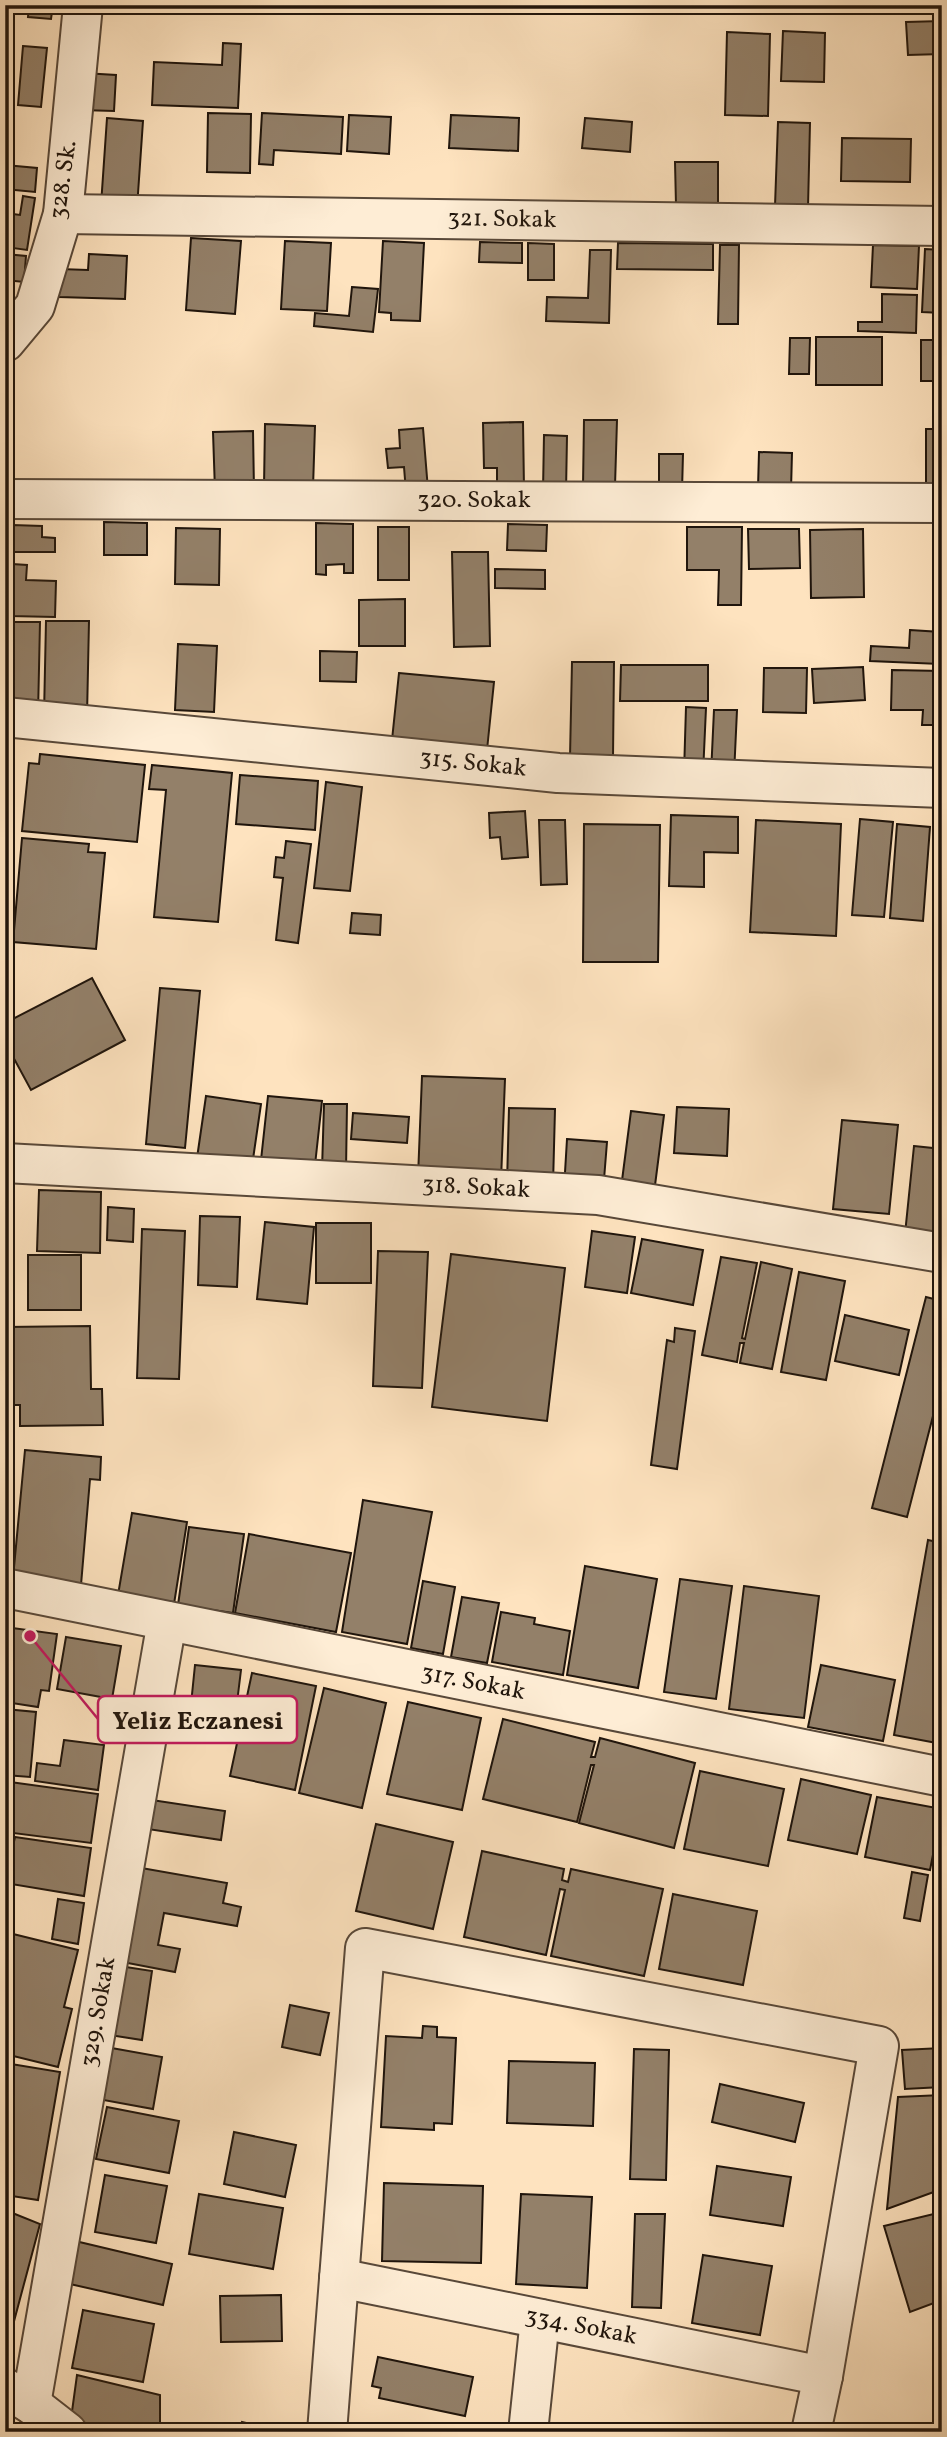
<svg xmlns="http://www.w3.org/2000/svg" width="947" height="2437" font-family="Vollkorn,serif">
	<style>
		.building { fill: #938069; stroke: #20150c; stroke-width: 2 }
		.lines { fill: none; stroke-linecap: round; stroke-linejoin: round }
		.minor-casing { stroke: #584839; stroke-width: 42 }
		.minor { stroke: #feedd5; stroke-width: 38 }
		.labels { text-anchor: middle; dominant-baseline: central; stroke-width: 6; stroke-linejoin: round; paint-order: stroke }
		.street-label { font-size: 24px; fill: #20150c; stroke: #feedd5 }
		.leader { fill: none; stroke: #c2185b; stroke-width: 2.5 }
		.callout-dot { fill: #c2185b; stroke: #feedd5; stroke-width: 2.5 }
		.callout { fill: #feedd5; stroke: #c2185b; stroke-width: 2.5 }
		.callout-label { font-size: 26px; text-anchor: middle; font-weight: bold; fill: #20150c }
	</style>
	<rect width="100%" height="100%" fill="#fee3bf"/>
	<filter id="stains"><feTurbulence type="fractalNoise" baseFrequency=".00286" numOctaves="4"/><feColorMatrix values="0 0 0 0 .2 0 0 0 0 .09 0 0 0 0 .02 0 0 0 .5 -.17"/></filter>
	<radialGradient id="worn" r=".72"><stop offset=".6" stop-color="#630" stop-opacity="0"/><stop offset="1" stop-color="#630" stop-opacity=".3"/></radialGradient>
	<g class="building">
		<polygon points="29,5 53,5 51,19 28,17"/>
		<polygon points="942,21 942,54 908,55 906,22"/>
		<polygon points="783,31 825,33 824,82 781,81"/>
		<polygon points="727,32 770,34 768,116 725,115"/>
		<polygon points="223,43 241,44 238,108 152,105 154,62 222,65"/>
		<polygon points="23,46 47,48 41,107 18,105"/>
		<polygon points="83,73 116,75 114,111 81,110"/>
		<polygon points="208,113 251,114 250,173 207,172"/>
		<polygon points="262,113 343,117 341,154 274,150 273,165 259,164"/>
		<polygon points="349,115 391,117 389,154 347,151"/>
		<polygon points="451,115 519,118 518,151 449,148"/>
		<polygon points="107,118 143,121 137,208 101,205"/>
		<polygon points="585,118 632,122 630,152 582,148"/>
		<polygon points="778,122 810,123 808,208 775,206"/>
		<polygon points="842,138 911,139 910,182 841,181"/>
		<polygon points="675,162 718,162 718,205 676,205"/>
		<polygon points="5,165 37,168 35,192 5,189"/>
		<polygon points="23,196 35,198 27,250 5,247 5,213 20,215"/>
		<polygon points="191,238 241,241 235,314 186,310"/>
		<polygon points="285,241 331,243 327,311 281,309"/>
		<polygon points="383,241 424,243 420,321 391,320 391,313 379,312"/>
		<polygon points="480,242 522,243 522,263 479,262"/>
		<polygon points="528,243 554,244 554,280 528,280"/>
		<polygon points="618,243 713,244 713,270 617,269"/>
		<polygon points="720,245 739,245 738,324 718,324"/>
		<polygon points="873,245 919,246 917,289 871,287"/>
		<polygon points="925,249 942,250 942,313 922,312"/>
		<polygon points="590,250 611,250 609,323 546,321 547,297 588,298"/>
		<polygon points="5,254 26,256 24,282 5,280"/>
		<polygon points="89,254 127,256 125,299 59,297 60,269 88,270"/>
		<polygon points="352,287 378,289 373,332 314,326 315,313 349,316"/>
		<polygon points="882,294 917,295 916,333 858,331 858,322 882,322"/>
		<rect x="816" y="337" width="66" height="48"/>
		<polygon points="790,338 810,338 809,374 789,374"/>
		<rect x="921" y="340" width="21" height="41"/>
		<polygon points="584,420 617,420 615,486 583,486"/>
		<polygon points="523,422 524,489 497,489 497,468 484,468 483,423"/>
		<polygon points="265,424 315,426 313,488 264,487"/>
		<polygon points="423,428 428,490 406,492 404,467 388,468 386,449 400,448 399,430"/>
		<polygon points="926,429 942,429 942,495 926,496"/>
		<polygon points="253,431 254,490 215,491 213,432"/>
		<polygon points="544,435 567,436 566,492 543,491"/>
		<polygon points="759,452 792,453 791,490 758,488"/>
		<polygon points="659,454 683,454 682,491 659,490"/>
		<polygon points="104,522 147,523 147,555 104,555"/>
		<polygon points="316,523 353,524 353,573 344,573 344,564 326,565 326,575 316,574"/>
		<polygon points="508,524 547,525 546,551 507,550"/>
		<polygon points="12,525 42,526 42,537 55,538 55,552 12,552"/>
		<rect x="378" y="527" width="31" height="53"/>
		<polygon points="687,527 742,527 741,605 718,605 719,570 687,570"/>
		<polygon points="176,528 220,529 219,585 175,584"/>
		<polygon points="748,529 799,529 800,568 749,569"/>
		<polygon points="863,529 864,597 811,598 810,530"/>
		<polygon points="452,552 488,552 490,646 454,647"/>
		<polygon points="12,564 27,565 26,580 56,581 55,617 10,616"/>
		<polygon points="495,569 545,570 545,589 495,588"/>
		<polygon points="405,599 405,646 359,646 359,600"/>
		<polygon points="46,621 89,621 87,716 44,715"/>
		<polygon points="10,622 40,622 38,715 9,714"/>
		<polygon points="910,630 941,632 940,664 870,661 871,646 909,648"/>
		<polygon points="178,644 217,646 214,712 175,710"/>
		<polygon points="320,651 357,652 356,682 320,681"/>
		<polygon points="572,662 614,662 613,758 570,757"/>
		<polygon points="621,665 708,665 708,701 620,701"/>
		<polygon points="863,667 865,700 814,703 812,669"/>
		<polygon points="764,668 807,668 806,713 763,712"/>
		<polygon points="892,670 942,671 942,725 922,725 923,710 891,710"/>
		<polygon points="399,673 494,682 487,750 392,740"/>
		<polygon points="686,707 706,708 703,774 684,773"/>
		<polygon points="714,710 737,710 734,775 711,774"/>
		<polygon points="40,754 145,765 137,842 22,831 29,763 39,764"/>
		<polygon points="152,765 232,773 218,922 154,917 166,790 149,789"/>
		<polygon points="240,775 318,781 315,830 236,824"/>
		<polygon points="326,782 362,787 350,891 314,888"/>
		<polygon points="525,811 528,857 502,859 500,837 490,838 489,813"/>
		<polygon points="671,815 738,817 738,853 704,852 704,887 669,886"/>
		<polygon points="860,819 893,822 884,917 852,915"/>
		<polygon points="539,820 565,820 567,884 541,885"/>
		<polygon points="756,820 841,824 836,936 750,932"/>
		<polygon points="584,824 660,825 658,962 583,962"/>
		<polygon points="897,824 930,827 923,921 890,918"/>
		<polygon points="22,838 89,844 88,852 105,853 96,949 13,942"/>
		<polygon points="286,841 311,844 298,943 276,940 283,878 274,877 276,857 284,858"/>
		<polygon points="352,913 381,915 380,935 350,933"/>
		<polygon points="92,978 125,1040 31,1090 5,1042 5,1023"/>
		<polygon points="160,988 200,991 185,1148 146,1144"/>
		<polygon points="422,1076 505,1079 501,1180 418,1177"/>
		<polygon points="206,1096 261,1104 252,1166 197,1158"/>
		<polygon points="268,1096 322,1101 315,1165 261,1160"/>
		<polygon points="324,1104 347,1104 346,1170 322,1170"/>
		<polygon points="677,1107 729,1109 727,1156 674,1153"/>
		<polygon points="509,1108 555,1109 553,1185 507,1184"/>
		<polygon points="631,1111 664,1115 653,1201 620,1196"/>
		<polygon points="353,1113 409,1117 407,1143 351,1139"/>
		<polygon points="842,1120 898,1125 889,1214 833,1209"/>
		<polygon points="567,1139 607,1142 603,1192 564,1189"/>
		<polygon points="914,1146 942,1149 942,1214 937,1213 934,1236 905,1234"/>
		<polygon points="39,1190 101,1192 100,1253 37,1251"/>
		<polygon points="108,1207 134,1209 133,1242 107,1240"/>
		<polygon points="200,1216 240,1217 237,1287 198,1285"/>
		<polygon points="265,1222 314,1227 307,1304 257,1299"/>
		<rect x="316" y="1223" width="55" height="60"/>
		<polygon points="142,1229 185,1231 179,1379 137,1378"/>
		<polygon points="592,1231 635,1237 627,1293 585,1287"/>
		<polygon points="642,1239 703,1250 693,1305 631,1293"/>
		<polygon points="378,1251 428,1252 422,1388 373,1386"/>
		<polygon points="451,1254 565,1268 547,1421 432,1407"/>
		<rect x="28" y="1255" width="53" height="55"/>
		<polygon points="721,1257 757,1263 742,1338 745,1339 761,1262 792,1269 772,1369 740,1363 744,1343 740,1343 737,1362 702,1355"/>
		<polygon points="799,1272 845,1281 826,1380 781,1372"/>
		<polygon points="926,1297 942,1301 942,1381 907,1517 872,1508"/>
		<polygon points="845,1315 909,1330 899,1375 835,1361"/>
		<polygon points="90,1326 91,1389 102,1389 103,1425 20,1426 20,1405 5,1405 5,1327"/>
		<polygon points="675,1328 695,1331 677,1469 651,1465 667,1340 674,1342"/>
		<polygon points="25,1450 101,1457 100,1480 90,1479 81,1585 13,1578"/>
		<polygon points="942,1477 942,1513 935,1511"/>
		<polygon points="363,1500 432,1512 407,1644 342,1632"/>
		<polygon points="132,1513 187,1522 174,1604 118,1595"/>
		<polygon points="189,1527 244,1534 233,1613 178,1605"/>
		<polygon points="249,1534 351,1553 336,1632 235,1613"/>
		<polygon points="928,1540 942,1543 942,1744 894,1735"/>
		<polygon points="585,1566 657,1579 638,1688 567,1675"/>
		<polygon points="680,1579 732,1586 716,1699 664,1692"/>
		<polygon points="423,1581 455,1587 443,1654 411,1648"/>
		<polygon points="744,1586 819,1596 804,1718 729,1709"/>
		<polygon points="462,1597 499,1603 487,1663 451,1657"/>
		<polygon points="501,1612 535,1618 534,1624 570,1631 563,1675 492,1662"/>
		<polygon points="5,1627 57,1634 49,1691 41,1690 38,1707 5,1702"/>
		<polygon points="66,1637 121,1646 112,1699 57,1689"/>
		<polygon points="195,1665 241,1670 235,1719 190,1714"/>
		<polygon points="821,1665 895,1680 883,1741 808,1727"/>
		<polygon points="252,1673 316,1686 295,1790 230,1776"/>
		<polygon points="324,1688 386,1703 362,1808 299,1793"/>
		<polygon points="408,1702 481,1718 462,1810 387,1794"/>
		<polygon points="5,1709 36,1712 30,1777 5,1775"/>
		<polygon points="503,1719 595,1742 591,1757 595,1757 600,1738 695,1763 674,1848 579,1823 594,1765 591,1765 577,1822 483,1799"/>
		<polygon points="64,1740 104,1745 98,1790 35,1781 37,1763 60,1766"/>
		<polygon points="700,1771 784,1789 768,1866 684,1849"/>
		<polygon points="801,1779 871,1795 857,1854 788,1840"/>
		<polygon points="10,1782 98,1794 91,1843 5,1832"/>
		<polygon points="877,1797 942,1809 930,1870 865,1857"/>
		<polygon points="145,1799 225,1811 221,1840 141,1828"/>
		<polygon points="376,1824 453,1842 433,1929 356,1911"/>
		<polygon points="15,1837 91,1848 84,1896 5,1883 7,1845 13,1846"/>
		<polygon points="482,1851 564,1869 562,1880 568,1882 571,1869 663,1889 644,1976 551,1956 565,1890 560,1889 546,1955 464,1937"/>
		<polygon points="130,1866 227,1883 223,1903 241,1907 237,1926 164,1913 158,1945 180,1949 175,1972 112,1960"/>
		<polygon points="912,1872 928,1875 920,1921 904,1918"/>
		<polygon points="673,1894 757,1911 743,1985 659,1969"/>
		<polygon points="58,1899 84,1903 78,1944 52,1939"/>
		<polygon points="5,1932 78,1950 64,2007 72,2009 58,2067 5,2054"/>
		<polygon points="113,1965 152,1971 142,2040 103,2034"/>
		<polygon points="290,2005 329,2013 320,2055 282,2047"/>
		<polygon points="423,2026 437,2027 437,2037 456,2038 452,2124 434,2123 434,2130 381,2127 386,2036 422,2038"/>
		<polygon points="106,2047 162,2057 153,2109 98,2099"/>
		<polygon points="942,2048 942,2087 905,2089 902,2050"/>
		<polygon points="634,2049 669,2050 666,2180 630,2179"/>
		<polygon points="509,2061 595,2063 593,2126 507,2123"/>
		<polygon points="5,2063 60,2072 38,2200 5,2195"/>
		<polygon points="720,2084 804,2103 795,2142 712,2122"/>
		<polygon points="942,2095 942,2189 887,2209 898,2097"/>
		<polygon points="107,2107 179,2121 169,2173 96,2159"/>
		<polygon points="234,2132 296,2145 285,2197 224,2184"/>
		<polygon points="717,2166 791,2177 783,2226 710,2215"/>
		<polygon points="105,2175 167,2186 156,2243 95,2232"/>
		<polygon points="384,2183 483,2186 481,2263 382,2261"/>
		<polygon points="199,2194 283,2208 273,2269 189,2254"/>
		<polygon points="521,2194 592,2197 587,2288 516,2284"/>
		<polygon points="5,2210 40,2224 5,2355"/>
		<polygon points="942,2212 942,2300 910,2312 884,2226"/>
		<polygon points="635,2214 665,2214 661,2308 632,2307"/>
		<polygon points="71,2240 172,2264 163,2305 61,2282"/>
		<polygon points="703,2255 772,2266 760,2335 692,2323"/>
		<polygon points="281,2295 282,2341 221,2342 220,2296"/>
		<polygon points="83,2310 154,2324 143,2382 72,2368"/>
		<polygon points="378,2357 473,2377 465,2416 379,2398 381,2388 372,2386"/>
		<polygon points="77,2375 160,2395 160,2431 163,2432 78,2432 70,2426"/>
		<polygon points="242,2422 282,2431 282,2432 239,2432"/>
	</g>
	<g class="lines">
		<g class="minor-casing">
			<g id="minor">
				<polyline points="63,214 942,226"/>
				<polyline points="5,342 35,306 63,214 83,5"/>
				<polyline points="5,499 942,503"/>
				<polyline points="5,717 558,773 942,788"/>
				<polyline points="5,1163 598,1195 942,1253"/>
				<polyline points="5,1588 942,1777"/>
				<polyline points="339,2278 823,2376"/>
				<polyline points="5,2388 31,2404 67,2432"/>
				<polyline points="31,2404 167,1621"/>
				<polyline points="327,2432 365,1948 879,2046 823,2376 811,2432"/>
				<polyline points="528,2432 540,2319"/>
			</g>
		</g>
		<use href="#minor" class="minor"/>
	</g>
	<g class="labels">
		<g class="street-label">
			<text transform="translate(64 180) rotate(-82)">328. Sk.</text>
			<text transform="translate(502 220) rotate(1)">321. Sokak</text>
			<text x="474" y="501">320. Sokak</text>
			<text transform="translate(473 764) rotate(6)">315. Sokak</text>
			<text transform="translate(476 1188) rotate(3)">318. Sokak</text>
			<text transform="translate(473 1683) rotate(11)">317. Sokak</text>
			<text transform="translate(99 2012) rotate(-80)">329. Sokak</text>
			<text transform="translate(581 2327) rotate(11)">334. Sokak</text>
		</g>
	</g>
	<path class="leader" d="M30 1636L98 1719"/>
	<circle class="callout-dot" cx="30" cy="1636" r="7"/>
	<rect class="callout" x="98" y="1696" width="199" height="47" rx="7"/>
	<g class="callout-label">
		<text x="198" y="1729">Yeliz Eczanesi</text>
	</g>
	<rect width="947" height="2437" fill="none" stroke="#fee3bf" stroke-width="28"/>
	<rect x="7" y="7" width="933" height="2423" fill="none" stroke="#20150c" stroke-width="3.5"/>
	<rect x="14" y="14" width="919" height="2409" fill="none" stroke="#20150c" stroke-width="2"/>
	<rect width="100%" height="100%" filter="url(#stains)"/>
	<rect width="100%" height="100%" fill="url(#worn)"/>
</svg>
